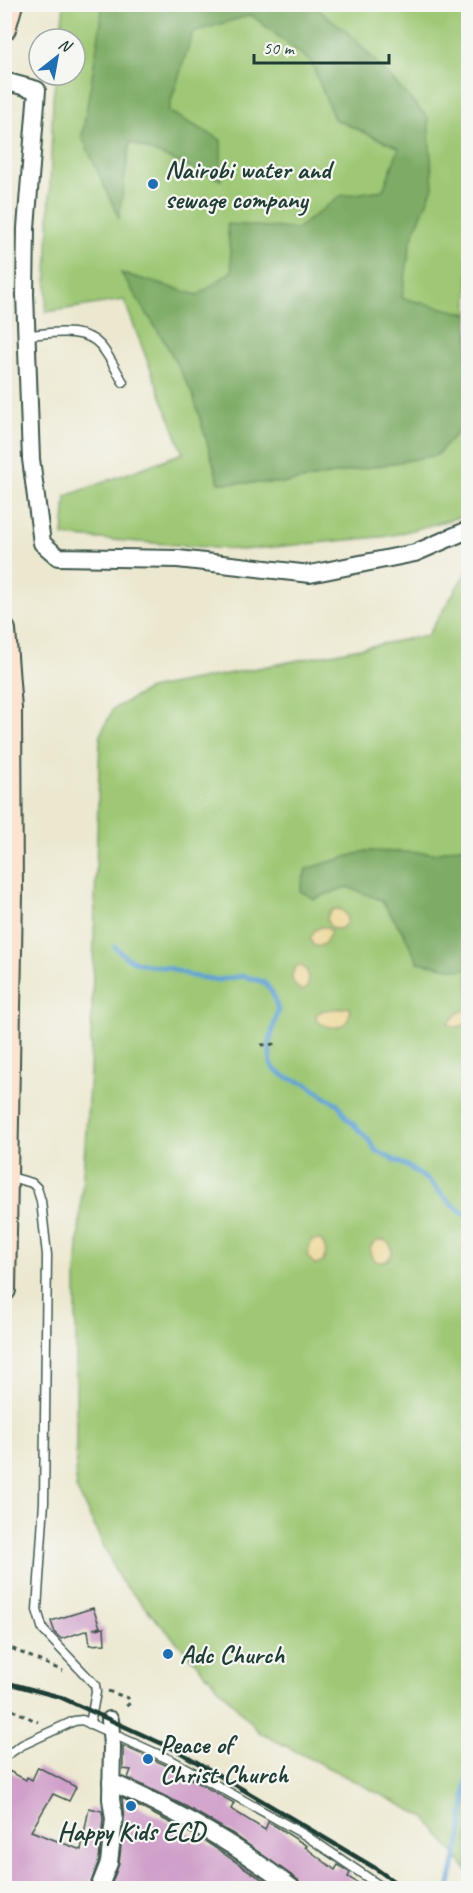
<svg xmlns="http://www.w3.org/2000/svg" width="473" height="1893" font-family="Caveat,sans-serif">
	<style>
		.green { fill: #9ec874; stroke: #5e8254; stroke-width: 1.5 }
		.forest { fill: #7eac66; stroke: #4e744d; stroke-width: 1.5 }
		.sand { fill: #eeda9e; stroke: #868c69; stroke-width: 1.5 }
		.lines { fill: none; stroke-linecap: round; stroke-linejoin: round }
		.stream { stroke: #5ea2d3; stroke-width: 5 }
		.building { fill: #d0a0ca }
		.lane-casing { stroke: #3e574b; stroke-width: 11 }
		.street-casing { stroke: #3e574b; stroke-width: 20 }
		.secondary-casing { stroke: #3e574b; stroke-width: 26 }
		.path { stroke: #3e574b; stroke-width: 3; stroke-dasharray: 4.5 4.5; stroke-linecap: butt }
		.lane { stroke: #fff; stroke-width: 8 }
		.street { stroke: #fff; stroke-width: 16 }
		.secondary { stroke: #fde4d1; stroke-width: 22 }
		.rail { stroke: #1f3d34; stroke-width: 4.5 }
		.poi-dot { fill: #1f6fb2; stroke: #f6f6f2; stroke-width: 2 }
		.labels { text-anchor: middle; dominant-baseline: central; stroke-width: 4.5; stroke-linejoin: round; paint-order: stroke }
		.poi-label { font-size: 26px; font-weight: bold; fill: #1f3d34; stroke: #f6f6f2; text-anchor: start }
	</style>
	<rect width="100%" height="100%" fill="#f6f6f2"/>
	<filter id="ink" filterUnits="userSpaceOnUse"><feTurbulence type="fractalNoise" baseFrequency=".0167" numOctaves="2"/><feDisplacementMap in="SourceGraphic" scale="12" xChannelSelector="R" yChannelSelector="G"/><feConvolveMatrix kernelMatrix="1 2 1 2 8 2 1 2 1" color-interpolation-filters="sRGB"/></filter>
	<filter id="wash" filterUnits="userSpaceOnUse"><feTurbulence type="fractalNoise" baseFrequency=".008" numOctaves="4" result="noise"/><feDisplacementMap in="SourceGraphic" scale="24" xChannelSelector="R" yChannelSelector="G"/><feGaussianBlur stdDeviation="1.35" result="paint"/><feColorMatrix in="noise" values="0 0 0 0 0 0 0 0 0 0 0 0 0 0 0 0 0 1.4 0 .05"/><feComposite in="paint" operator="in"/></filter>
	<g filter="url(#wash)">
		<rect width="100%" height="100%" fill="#ece8d0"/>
		<g class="green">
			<polygon points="64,5 468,5 468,515 390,536 242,550 63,536 66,496 183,453 124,300 46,312 53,97 56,75 75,75 75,39 60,39"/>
			<polygon points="468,569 468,1871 425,1817 260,1733 120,1580 76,1488 76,1275 90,1073 100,735 113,709 149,689 428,635"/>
		</g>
		<g class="forest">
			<polygon points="102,5 312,5 349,33 428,118 433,187 411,240 402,298 468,314 468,410 462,427 437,455 286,483 219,483 193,395 165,342 121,273 198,295 232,271 227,224 297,229 340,196 383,190 399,148 334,119 311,62 251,15 193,32 168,111 221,140 221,180 130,142 119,218 82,137 101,22"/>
			<polygon points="468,845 468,968 460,970 418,962 404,934 381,900 347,887 314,899 300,891 306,869 366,851 435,853"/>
		</g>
		<g class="sand">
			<circle cx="337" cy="919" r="10"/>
			<polygon points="321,927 326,927 331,932 325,943 318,947 313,945 310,939 315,930"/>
			<path d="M298 965C309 967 310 979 307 988L303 991C291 986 288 974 298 965Z"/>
			<path d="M347 1007 350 1008C351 1030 329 1032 316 1020V1015C325 1006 335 1011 347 1007Z"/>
			<path d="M468 1009V1024C461 1026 454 1030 448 1023L460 1012Z"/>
			<path d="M312 1240H321C327 1249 327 1254 322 1263L315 1265 307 1256Z"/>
			<circle cx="381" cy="1251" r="11"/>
		</g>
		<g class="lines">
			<g class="stream">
				<polyline points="115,947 127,958 142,964 170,968 191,976 218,980 243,976 264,982 273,994 278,1010 269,1044 271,1064 275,1070 286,1077 307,1084 324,1096 338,1104 347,1118 367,1138 376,1151 407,1166 429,1181 449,1202 468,1216"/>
				<polyline points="449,1888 461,1836 468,1770"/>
			</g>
		</g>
		<g id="blocks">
			<g class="building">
				<polygon points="93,1608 100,1627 93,1629 104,1628 105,1644 90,1645 88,1630 61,1639 55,1633 51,1621"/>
				<polygon points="123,1746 170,1767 234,1803 231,1809 265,1830 268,1822 277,1827 307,1846 305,1847 335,1870 338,1865 350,1873 348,1877 366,1888 302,1888 298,1880 233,1834 187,1807 128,1778 131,1770 123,1769"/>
				<polygon points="38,1767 76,1787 69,1801 53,1794 31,1831 81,1850 89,1808 102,1811 103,1819 99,1860 89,1888 13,1888 4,1885 4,1780 9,1771 26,1780 27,1777 32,1780"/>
				<polygon points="122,1798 200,1838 275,1888 110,1888 119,1864 124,1820"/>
			</g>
		</g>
	</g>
	<g filter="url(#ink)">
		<use href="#blocks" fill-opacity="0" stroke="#3e574b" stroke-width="1.5"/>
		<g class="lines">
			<g class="lane-casing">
				<g id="lane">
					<path d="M26 335C48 334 84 326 100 345 109 355 116 370 123 382"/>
					<polyline points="7,1176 32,1183 37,1188 41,1201 47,1255 44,1502 37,1610 43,1630 95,1685 96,1692 90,1724"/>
					<polyline points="4,1757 22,1745 74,1721 82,1720 173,1761 305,1835 383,1888"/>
				</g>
			</g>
			<g class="street-casing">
				<g id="street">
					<polyline points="4,81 37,90 26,228 25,294 31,459 42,543 58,557 178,559 310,574 415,553 468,530"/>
					<path d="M111 1782C177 1811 236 1844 292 1888"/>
					<polyline points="99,1888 109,1863 114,1819 111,1799 112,1746 110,1720"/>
				</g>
			</g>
			<g class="secondary-casing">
				<g id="secondary">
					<polyline points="4,29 11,4"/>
					<polyline points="4,630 10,709 11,895 4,1290"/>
				</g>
			</g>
			<g class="path">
				<polyline points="261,1045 276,1044"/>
				<polyline points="4,1645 63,1671"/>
				<polyline points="108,1691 128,1698 130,1703 123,1709"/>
				<polyline points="4,1706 38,1722"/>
			</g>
			<use href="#lane" class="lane"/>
			<use href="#street" class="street"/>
			<use href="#secondary" class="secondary"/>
			<polyline class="rail" points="4,1682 60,1697 178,1751 375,1868 403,1888"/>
		</g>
	</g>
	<g class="poi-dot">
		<circle cx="153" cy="184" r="6"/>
		<circle cx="168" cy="1654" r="6"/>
		<circle cx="148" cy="1759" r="6"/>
		<circle cx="131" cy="1806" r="6"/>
	</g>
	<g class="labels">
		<g class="poi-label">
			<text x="165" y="169">Nairobi water and<tspan x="165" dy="30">sewage company</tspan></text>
			<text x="180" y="1654">Adc Church</text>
			<text x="160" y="1744">Peace of<tspan x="160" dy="30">Christ Church</tspan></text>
			<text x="131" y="1831" text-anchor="middle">Happy Kids ECD</text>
		</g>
	</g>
	<rect width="473" height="1893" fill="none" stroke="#f6f6f2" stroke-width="24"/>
	<g transform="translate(57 57) rotate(31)"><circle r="28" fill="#f6f6f2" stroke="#a0aca6" stroke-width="1.5"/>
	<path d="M0-4.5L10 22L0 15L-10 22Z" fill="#1f6fb2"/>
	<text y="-9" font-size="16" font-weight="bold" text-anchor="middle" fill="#1f3d34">N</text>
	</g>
	<path d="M254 54v9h135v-9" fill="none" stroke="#1f3d34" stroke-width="3"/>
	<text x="263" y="54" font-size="18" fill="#1f3d34" stroke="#f6f6f2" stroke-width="4.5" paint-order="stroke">50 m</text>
</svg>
